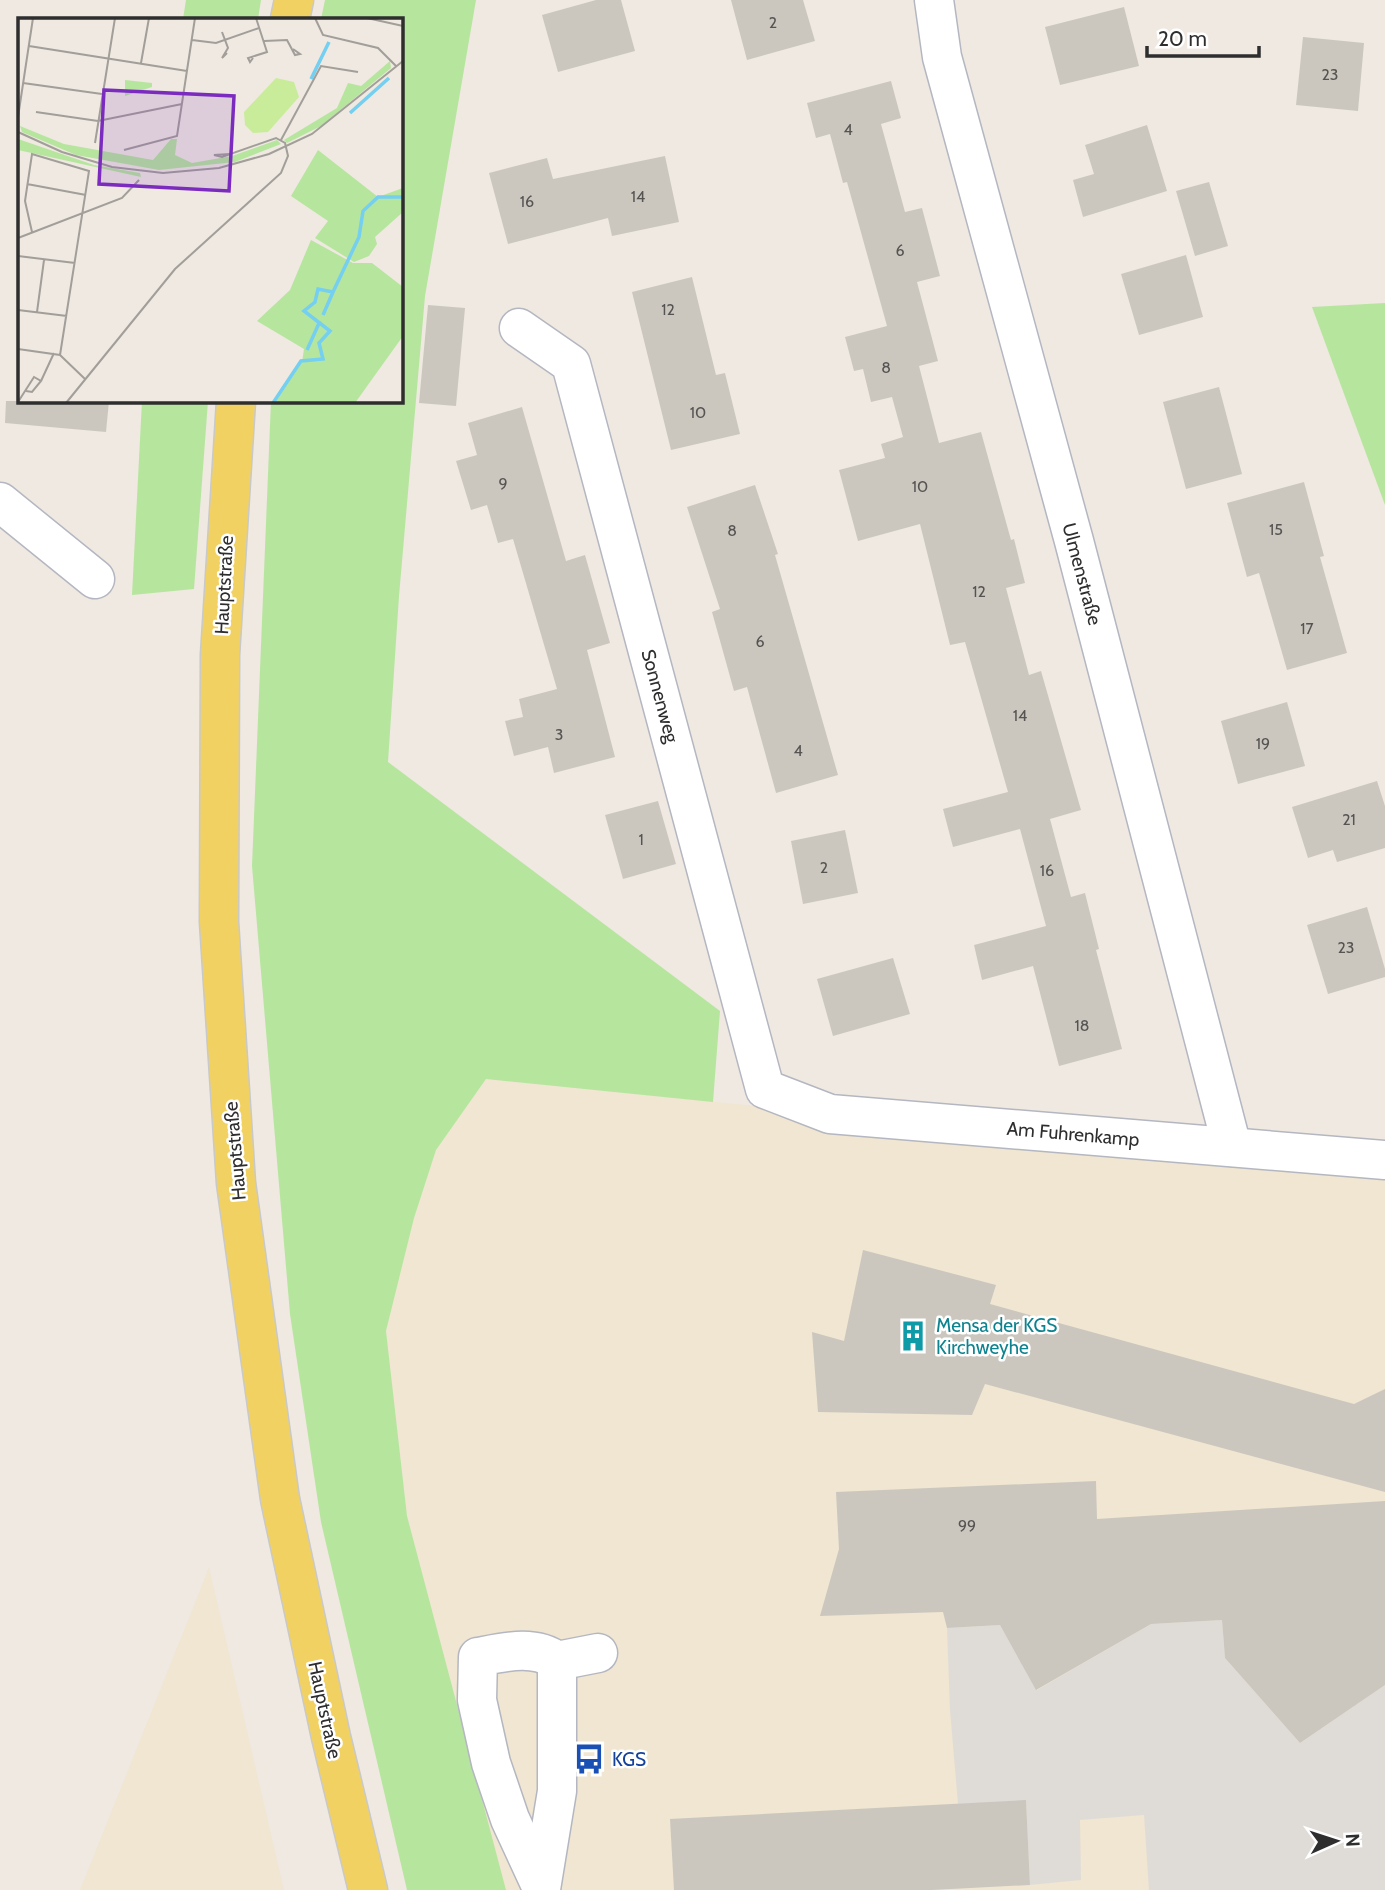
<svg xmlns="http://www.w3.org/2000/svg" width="1385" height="1890" font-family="Cabin,sans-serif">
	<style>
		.education { fill: #f0e6d1 }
		.green { fill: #b6e59e }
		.plaza { fill: #dfdcd8 }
		.building { fill: #cbc7bf }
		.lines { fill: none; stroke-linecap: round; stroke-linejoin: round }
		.minor-casing { stroke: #b4b7c1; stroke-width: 41 }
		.major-casing { stroke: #c9c9c9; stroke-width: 41 }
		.minor { stroke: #fff; stroke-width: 38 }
		.major { stroke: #f2d163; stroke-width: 38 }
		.labels { text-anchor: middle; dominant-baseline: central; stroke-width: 5; stroke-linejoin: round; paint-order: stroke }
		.number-label { font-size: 16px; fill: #555452 }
		.street-label { font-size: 19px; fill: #2e2e2e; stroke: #fff }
		.culture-label { font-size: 19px; fill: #0d838f; stroke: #fff; text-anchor: start }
		.transit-label { font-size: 19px; fill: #164399; stroke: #fff; text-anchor: start }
		.inset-river { fill: none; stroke: #75cff0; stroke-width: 3.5 }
		.inset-road { fill: none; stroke: #a29e99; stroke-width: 2 }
		.view { fill: #7b2cbf; fill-opacity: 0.15; stroke: #7b2cbf; stroke-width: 3.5 }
		.inset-edge { fill: none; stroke: #2e2e2e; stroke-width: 3.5 }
	</style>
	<rect width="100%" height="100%" fill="#efe9e1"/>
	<g class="education">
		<polygon points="486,1079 1385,1169 1385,1890 506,1890 407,1516 386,1331 414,1218 436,1150"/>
		<polygon points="209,1567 284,1890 80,1890 199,1593"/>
	</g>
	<g class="green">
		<polygon points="186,0 261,0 258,19 183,19"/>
		<polygon points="325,0 476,0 425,296 399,596 388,762 720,1011 713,1102 486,1079 436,1150 414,1218 386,1331 407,1516 506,1890 407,1890 321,1522 290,1314 252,866 271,401 401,401 401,19 321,19"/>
		<polygon points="1385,303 1385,505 1312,307"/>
		<polygon points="142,401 208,401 194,589 132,595"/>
	</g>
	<polygon class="plaza" points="1222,1620 1225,1658 1300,1743 1385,1685 1385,1890 1149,1890 1144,1815 1080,1820 1081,1880 1030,1885 1026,1801 958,1804 950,1710 947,1628 1000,1625 1037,1690 1151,1624"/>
	<g class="building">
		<polygon points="596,0 621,0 635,51 558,72 542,15"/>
		<polygon points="731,0 803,0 815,41 747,60"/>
		<polygon points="1124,7 1139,66 1060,85 1045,27"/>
		<polygon points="1303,37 1364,43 1358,111 1296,105"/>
		<polygon points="891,81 901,118 881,124 905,212 922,208 940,276 917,282 938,361 919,366 939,443 981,432 1011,540 1014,539 1025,583 1006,588 1029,675 1041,671 1081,810 1050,819 1071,897 1085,893 1099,949 1096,950 1122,1049 1059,1066 1033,966 982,980 974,945 1046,926 1020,829 953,847 943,809 1008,792 965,642 950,645 920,524 858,541 839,470 885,458 881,444 903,437 892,397 871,402 863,369 854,371 845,337 887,326 847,182 843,183 830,134 816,138 807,103"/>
		<polygon points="1147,125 1167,191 1083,217 1073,180 1094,174 1085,145"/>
		<polygon points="665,156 679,222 612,236 608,218 508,244 489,173 547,158 553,179"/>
		<polygon points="1209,182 1228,246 1195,256 1176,191"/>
		<polygon points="1186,255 1203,317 1139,335 1121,274"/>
		<polygon points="692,277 716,375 725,373 740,434 671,450 632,292"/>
		<polygon points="428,305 465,308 456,406 419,403"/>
		<polygon points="1219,387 1242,474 1186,489 1163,402"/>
		<polygon points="6,401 109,401 106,432 5,423"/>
		<polygon points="522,407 566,561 585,555 610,643 587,650 615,757 554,773 548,747 514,756 505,721 523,717 519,699 557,689 513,539 498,543 487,505 471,510 456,461 477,455 468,423"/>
		<polygon points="1304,482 1324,556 1320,557 1347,653 1287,670 1259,573 1247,577 1227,503"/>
		<polygon points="755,485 778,554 775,555 838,775 776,793 747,687 734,691 712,612 720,609 687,507"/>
		<polygon points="1287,702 1305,766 1238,784 1221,721"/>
		<polygon points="1377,781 1385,806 1385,848 1337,862 1333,850 1308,858 1292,807"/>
		<polygon points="658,801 676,864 623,879 605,815"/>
		<polygon points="845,830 858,893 803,904 791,841"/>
		<polygon points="1367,907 1385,969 1385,977 1328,994 1307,925"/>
		<polygon points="893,958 910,1014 833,1036 817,979"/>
		<polygon points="863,1250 996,1285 990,1304 1354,1404 1385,1389 1385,1492 985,1384 972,1415 818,1412 812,1332 844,1341"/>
		<polygon points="1096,1481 1097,1519 1385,1501 1385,1685 1300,1743 1225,1658 1222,1620 1151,1624 1036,1690 1000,1625 947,1628 943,1612 820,1616 839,1549 836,1492"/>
		<polygon points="1026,1800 1030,1885 932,1890 674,1890 670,1819"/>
	</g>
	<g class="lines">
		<g class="minor-casing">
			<g id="minor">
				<polyline points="934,0 942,57 1074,541 1232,1147"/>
				<polyline points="519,328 571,364 765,1089 830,1114 1385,1160"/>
				<polyline points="0,502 95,579"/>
				<polyline points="557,1661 598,1653"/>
				<path d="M541 1886 510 1819 491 1763 477 1700 478 1657C504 1652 535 1644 557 1661"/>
				<polyline points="541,1889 557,1791 557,1661"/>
			</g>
		</g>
		<g class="major-casing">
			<g id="major">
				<polyline points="290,19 294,0"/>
				<polyline points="236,401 220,655 219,922 236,1183 280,1499 331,1737 368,1890"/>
			</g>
		</g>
		<use href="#minor" class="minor"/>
		<use href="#major" class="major"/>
	</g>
	<defs>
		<g id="building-bare" transform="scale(2.415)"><path d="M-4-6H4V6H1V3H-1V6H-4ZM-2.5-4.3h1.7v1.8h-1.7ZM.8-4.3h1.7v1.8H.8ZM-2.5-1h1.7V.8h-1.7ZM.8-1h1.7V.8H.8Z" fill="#0f9aa8" stroke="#fff" stroke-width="2.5" paint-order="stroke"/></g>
		<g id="bus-bare" transform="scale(2.415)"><path d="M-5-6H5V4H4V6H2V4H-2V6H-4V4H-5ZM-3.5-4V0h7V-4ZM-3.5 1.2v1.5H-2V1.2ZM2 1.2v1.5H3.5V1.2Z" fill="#1a4fb4" stroke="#fff" stroke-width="2.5" paint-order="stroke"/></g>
	</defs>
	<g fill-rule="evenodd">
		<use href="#building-bare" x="913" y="1336"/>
		<use href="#bus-bare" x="589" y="1759"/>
	</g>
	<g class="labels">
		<g class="number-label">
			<text x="773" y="22">2</text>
			<text x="1330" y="74">23</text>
			<text x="848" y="129">4</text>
			<text x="638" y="196">14</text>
			<text x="527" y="201">16</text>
			<text x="900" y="250">6</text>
			<text x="668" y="309">12</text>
			<text x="886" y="367">8</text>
			<text x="698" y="412">10</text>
			<text x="503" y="483">9</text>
			<text x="920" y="486">10</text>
			<text x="1276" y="529">15</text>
			<text x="732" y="530">8</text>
			<text x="979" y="591">12</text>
			<text x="1307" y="628">17</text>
			<text x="760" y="641">6</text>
			<text x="1020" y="715">14</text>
			<text x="559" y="734">3</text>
			<text x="1263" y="743">19</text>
			<text x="798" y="750">4</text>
			<text x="1349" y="819">21</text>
			<text x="641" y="839">1</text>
			<text x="824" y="867">2</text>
			<text x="1047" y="870">16</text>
			<text x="1346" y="947">23</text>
			<text x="1082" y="1025">18</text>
			<text x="967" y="1525">99</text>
		</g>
		<g class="street-label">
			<text transform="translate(1082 574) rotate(75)">Ulmenstraße</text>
			<text transform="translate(224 585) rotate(-87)">Hauptstraße</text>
			<text transform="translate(660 696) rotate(75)">Sonnenweg</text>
			<text transform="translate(1073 1134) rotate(5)">Am Fuhrenkamp</text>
			<text transform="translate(235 1151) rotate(-95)">Hauptstraße</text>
			<text transform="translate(325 1710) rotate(78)">Hauptstraße</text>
		</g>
		<g class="culture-label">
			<text x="936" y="1325">Mensa der KGS<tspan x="936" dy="22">Kirchweyhe</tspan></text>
		</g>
		<g class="transit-label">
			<text x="612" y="1759">KGS</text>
		</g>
	</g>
	<g transform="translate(18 18)">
		<rect width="385" height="385" fill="#efe9e1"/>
		<path d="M372 43 373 50 303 108 269 125 266 122 319 90 330 65 343 68ZM107 62 134 65V69L107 78ZM2 108 46 126 135 142 153 121H159L157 137 174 145 214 138 259 122 263 126 217 144 141 152 58 137 4 114ZM0 121 76 147 122 155 123 159 0 132ZM300 132 360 179 385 170V194L357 219 359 226 351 238 336 244 297 220 310 203 273 178ZM293 222 335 245H354L385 269V318L337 385H257L284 344 286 331 239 303 272 272Z" fill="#b6e59e"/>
		<path d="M258 60 276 64 281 79 250 114 235 115 227 107 226 94Z" fill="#c9ec9a"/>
		<path class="inset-river" d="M293 61 311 24M332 95 371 60M305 297 315 274M289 332 302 303M255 385 283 343 305 341 301 325 312 313 286 293 297 284 300 271 315 274 341 219 345 193 360 179H385"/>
		<path class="inset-road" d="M297 0 305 17 360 30 379 49M349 0 385 8M204 14 210 30 204 40 209 35M174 22 198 25 241 10M246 23 269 22 277 37 282 36 275 31M11 28 169 53M235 40 232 44 230 40 249 34 238 0M123 45 131 0M5 65 84 76M18 94 80 103 164 86M0 99 15 0M0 114 44 134 94 149 145 155 201 150 251 136 294 116 385 43M263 122 303 48 340 54M77 125 97 0M106 132 159 118 177 0M9 166 68 177M14 214 7 183 14 136 71 153 42 337M0 220 104 180 121 162M0 238 57 245M0 292 49 298M19 294 26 242M0 331 42 337 67 361M23 363 36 335M0 384 16 359 23 363 14 374 8 373M48 385 157 251 263 155 270 138 267 125 258 120 204 139 196 137 212 136"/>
		<path class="view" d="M86 72 216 78 211 173 81 166Z"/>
		<rect width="385" height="385" class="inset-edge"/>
	</g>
	<g transform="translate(1336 1841) rotate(87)" stroke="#ffffff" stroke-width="5" paint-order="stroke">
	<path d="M0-5L12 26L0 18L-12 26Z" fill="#2e2e2e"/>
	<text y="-10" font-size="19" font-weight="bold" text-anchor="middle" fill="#2e2e2e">N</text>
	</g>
	<path d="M1147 46v10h112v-10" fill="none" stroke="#2e2e2e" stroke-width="3.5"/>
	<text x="1158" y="46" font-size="21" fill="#2e2e2e" stroke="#ffffff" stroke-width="5" paint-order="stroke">20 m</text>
</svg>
